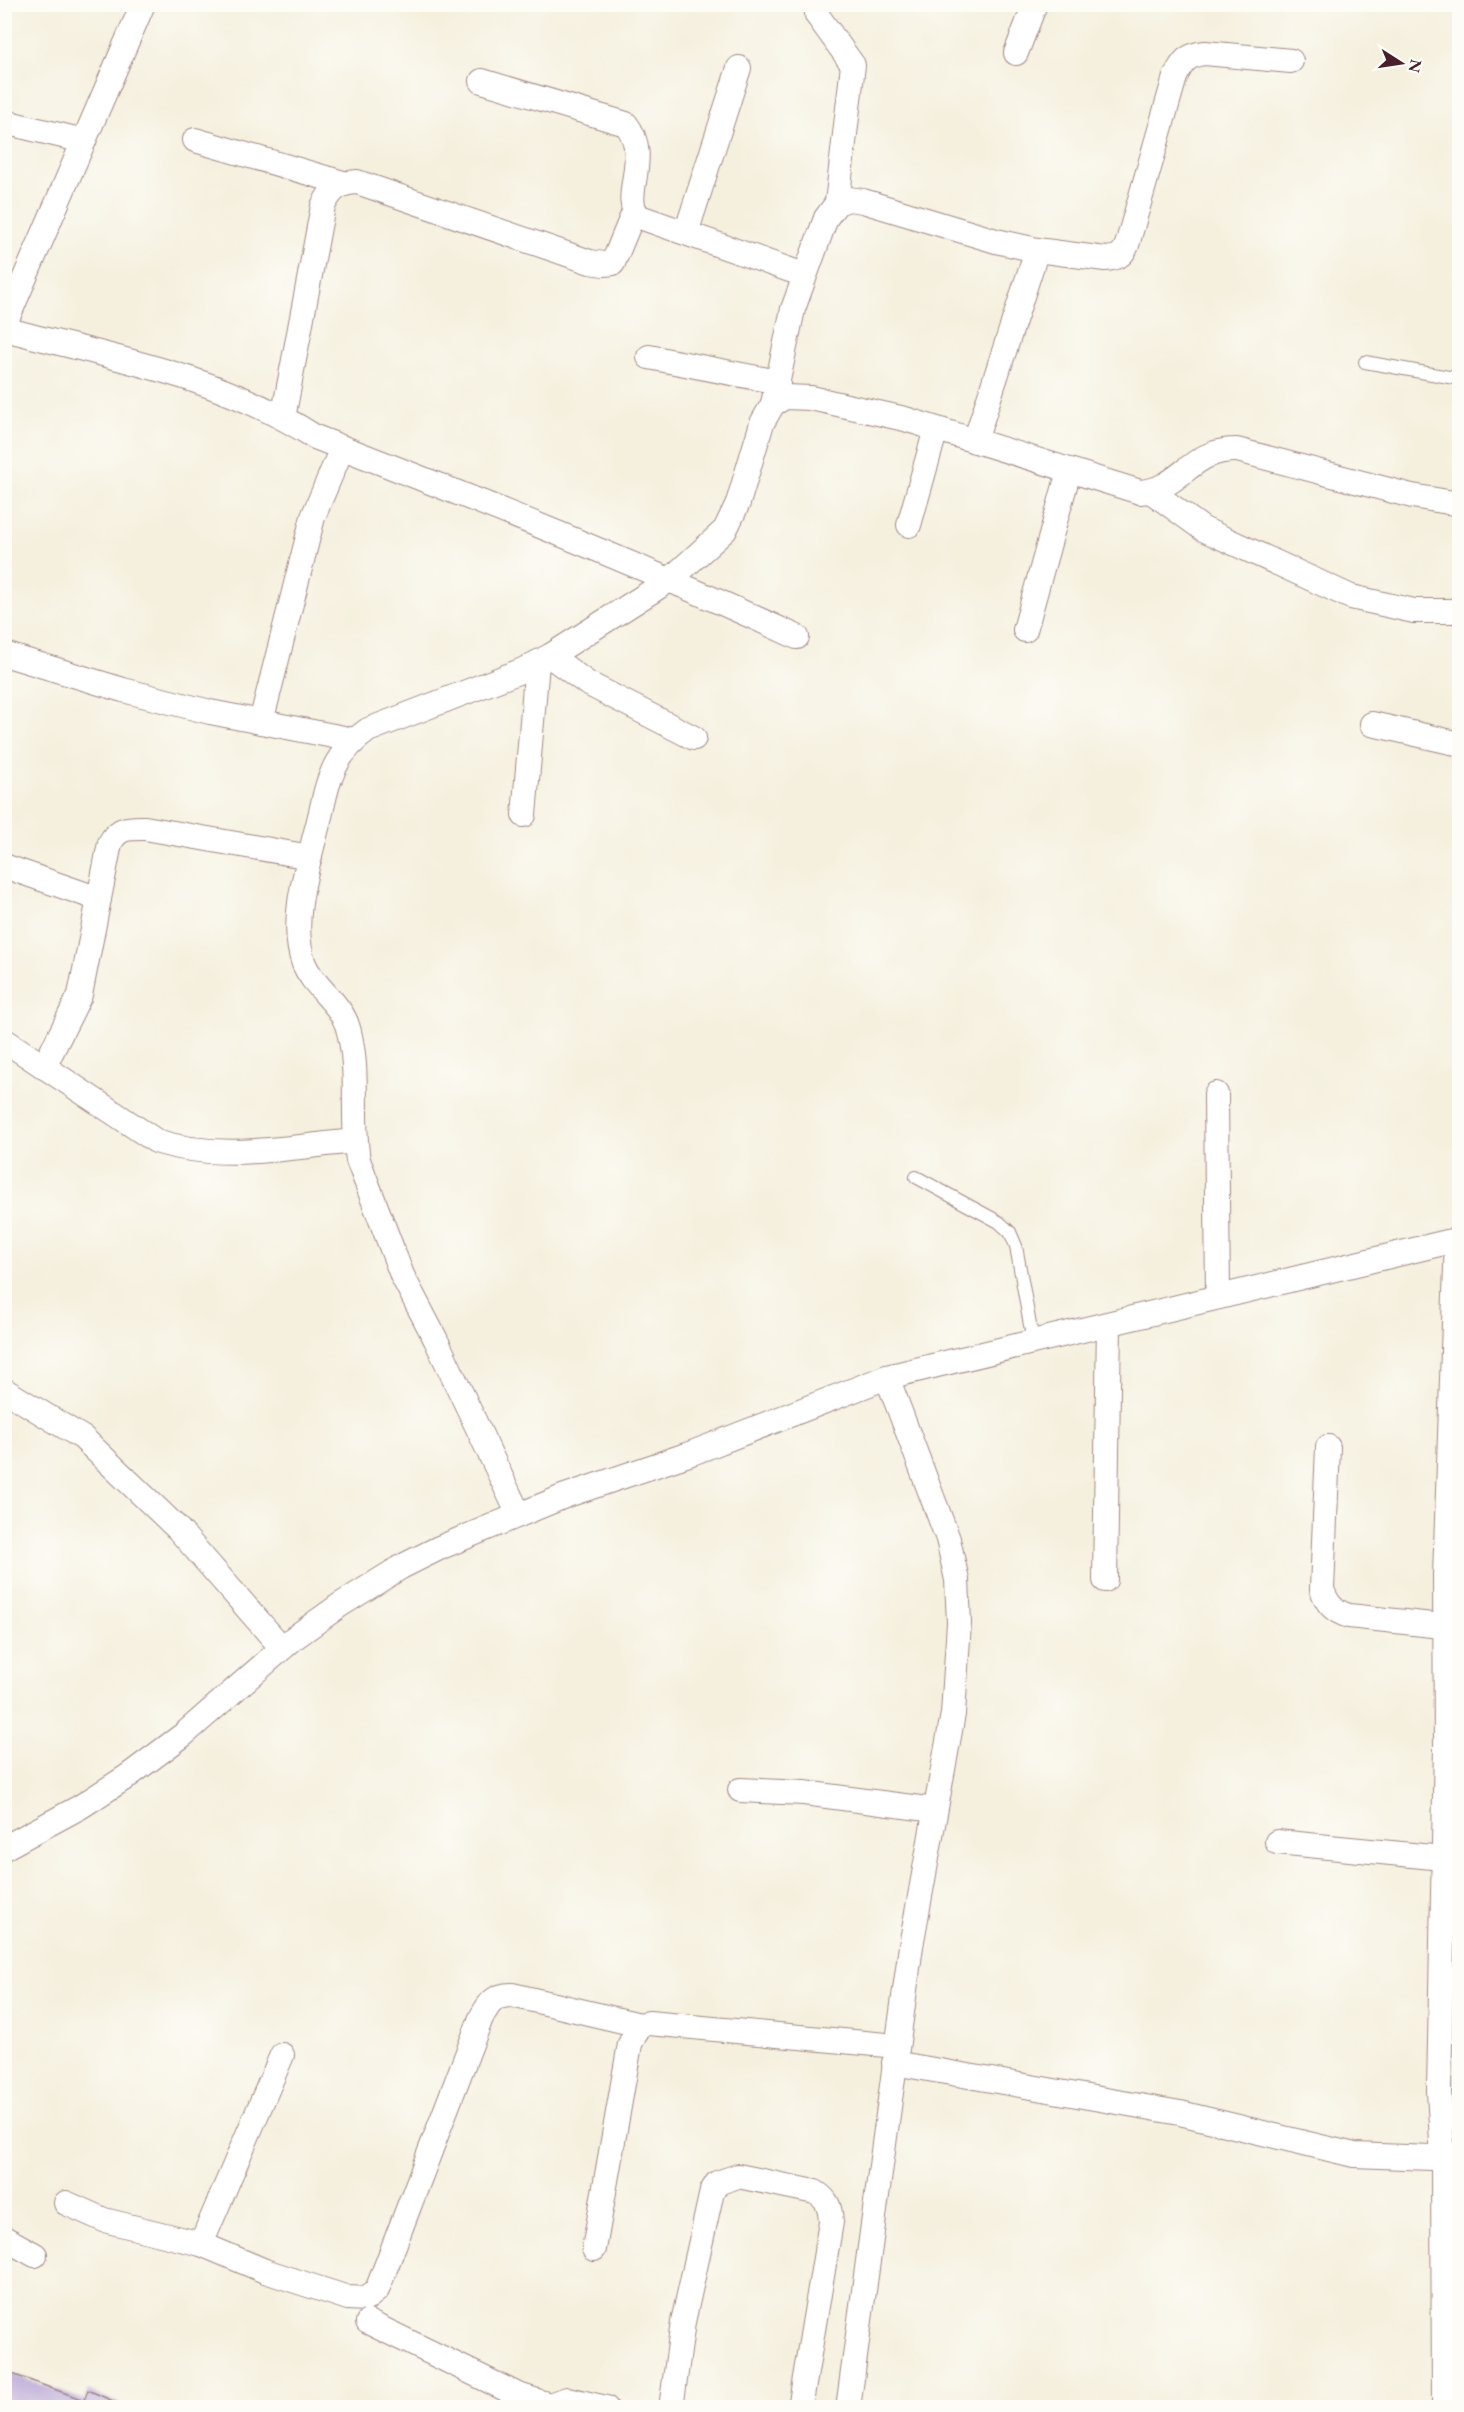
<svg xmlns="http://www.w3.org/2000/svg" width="1464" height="2412" font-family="'EB Garamond',serif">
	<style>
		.building { fill: #b8a6d6 }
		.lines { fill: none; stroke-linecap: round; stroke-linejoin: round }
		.lane-casing { stroke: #a08884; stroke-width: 14 }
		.street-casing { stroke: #a08884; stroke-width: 26 }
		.lane { stroke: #fff; stroke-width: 12 }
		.street { stroke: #fff; stroke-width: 24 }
	</style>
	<rect width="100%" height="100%" fill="#fdfcf7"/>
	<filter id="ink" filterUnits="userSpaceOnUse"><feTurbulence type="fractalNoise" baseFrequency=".0167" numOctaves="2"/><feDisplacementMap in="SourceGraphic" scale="12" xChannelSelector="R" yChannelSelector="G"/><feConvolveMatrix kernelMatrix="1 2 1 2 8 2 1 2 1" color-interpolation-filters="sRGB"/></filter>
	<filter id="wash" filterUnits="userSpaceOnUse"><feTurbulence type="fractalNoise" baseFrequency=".008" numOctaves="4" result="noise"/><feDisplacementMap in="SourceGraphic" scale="24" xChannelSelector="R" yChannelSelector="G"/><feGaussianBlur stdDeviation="1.35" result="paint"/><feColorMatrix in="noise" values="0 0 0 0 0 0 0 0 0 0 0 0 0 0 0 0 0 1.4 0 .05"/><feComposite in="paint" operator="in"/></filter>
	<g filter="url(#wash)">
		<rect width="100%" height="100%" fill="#f5f0de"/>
		<g id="blocks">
			<polygon class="building" points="4,2371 84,2400 88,2390 129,2408 4,2408"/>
		</g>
	</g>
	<g filter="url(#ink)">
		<use href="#blocks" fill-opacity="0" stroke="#a08884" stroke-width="1.5"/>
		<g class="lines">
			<g class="lane-casing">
				<g id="lane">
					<polyline points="1365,362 1460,379"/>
					<polyline points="916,1177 999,1222 1010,1232 1016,1246 1033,1342"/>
				</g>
			</g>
			<g class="street-casing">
				<g id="street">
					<polyline points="817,4 817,15 853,65 837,203"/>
					<polyline points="1016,53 1035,4"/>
					<path d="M482 81 626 124C653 158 618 199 640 217L804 275"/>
					<polyline points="4,122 84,141"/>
					<polyline points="195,140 343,183"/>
					<polyline points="686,233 739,68"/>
					<polyline points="4,326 143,4"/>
					<path d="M4 329C110 357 223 377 315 437 478 500 639 564 797 637"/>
					<polyline points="649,357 778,382"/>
					<path d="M773 404 793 309 826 218 837 203 849 199 863 201 996 241 1037 250 1105 259C1118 258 1122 256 1127 245L1175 77C1183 61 1187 55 1205 53L1291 61"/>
					<path d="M283 418 323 206C331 190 338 183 357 182L590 262 604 264 613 263 634 212"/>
					<polyline points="975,441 1037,250"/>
					<polyline points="1152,492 1203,529 1351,597 1414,611 1460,611"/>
					<polyline points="909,525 936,429"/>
					<polyline points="1025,630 1069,471"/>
					<polyline points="4,654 123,690 210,712 354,740"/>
					<polyline points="550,656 587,683 694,738"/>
					<polyline points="261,722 313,517 342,448"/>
					<polyline points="1372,724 1460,744"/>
					<polyline points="524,815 537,663"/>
					<polyline points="4,866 99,899"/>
					<path d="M4 1040 156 1141C220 1162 289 1147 355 1141"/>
					<path d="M44 1067 80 995 110 843C119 827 128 828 145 828L310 857"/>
					<polyline points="1216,1094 1218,1297"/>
					<polyline points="4,1390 83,1438 178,1529 282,1648"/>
					<path d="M1328 1447 1322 1589C1327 1604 1333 1611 1349 1616L1460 1628"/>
					<path d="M519 1515 436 1340 402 1275 358 1160C351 1117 360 1070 348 1028 341 1003 314 988 304 964 288 922 309 861 319 820 323 806 325 789 331 776 338 756 351 742 368 730L523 670 550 656 671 579 725 530 738 503 762 423 773 404 785 397 811 398 905 419 1140 492C1181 490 1189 449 1237 450L1412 496 1460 504"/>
					<polyline points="1105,1580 1109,1324"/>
					<polyline points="740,1790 804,1793 935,1810"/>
					<polyline points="1277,1842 1443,1858"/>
					<polyline points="4,1848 80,1807 128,1776 183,1735 294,1638 340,1605 401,1567 439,1548 565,1496 692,1453 887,1377 1460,1239"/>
					<polyline points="894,2063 1180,2113 1354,2155 1457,2159"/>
					<path d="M66 2203 104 2220 201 2244 265 2271 348 2298 366 2299 377 2290 481 2018C489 2003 494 1995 512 1995L640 2025"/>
					<polyline points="4,2238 35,2255"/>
					<polyline points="201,2244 282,2055"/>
					<polyline points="594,2249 630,2044 640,2025 649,2023 897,2046"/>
					<polyline points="368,2322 518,2395 546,2404"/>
					<polyline points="540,2408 567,2399 606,2408"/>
					<path d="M671 2408 683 2322 712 2191 717 2183 738 2176 815 2192C828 2200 830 2207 831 2222L800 2408"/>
					<polyline points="848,2408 911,1946 953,1714 959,1623 957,1580 948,1539 887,1377"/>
					<polyline points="1444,2408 1443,2159 1439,2091 1446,1746 1445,1576 1457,1239"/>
				</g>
			</g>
			<use href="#lane" class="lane"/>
			<use href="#street" class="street"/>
		</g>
	</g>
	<rect width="1464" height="2412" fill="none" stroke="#fdfcf7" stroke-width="24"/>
	<g transform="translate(1401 63) rotate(102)" stroke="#fdfcf7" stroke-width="4.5" paint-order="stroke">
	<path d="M0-4.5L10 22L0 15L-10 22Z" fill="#4a1f2b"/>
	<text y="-9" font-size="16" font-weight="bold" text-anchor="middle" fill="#4a1f2b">N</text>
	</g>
</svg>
